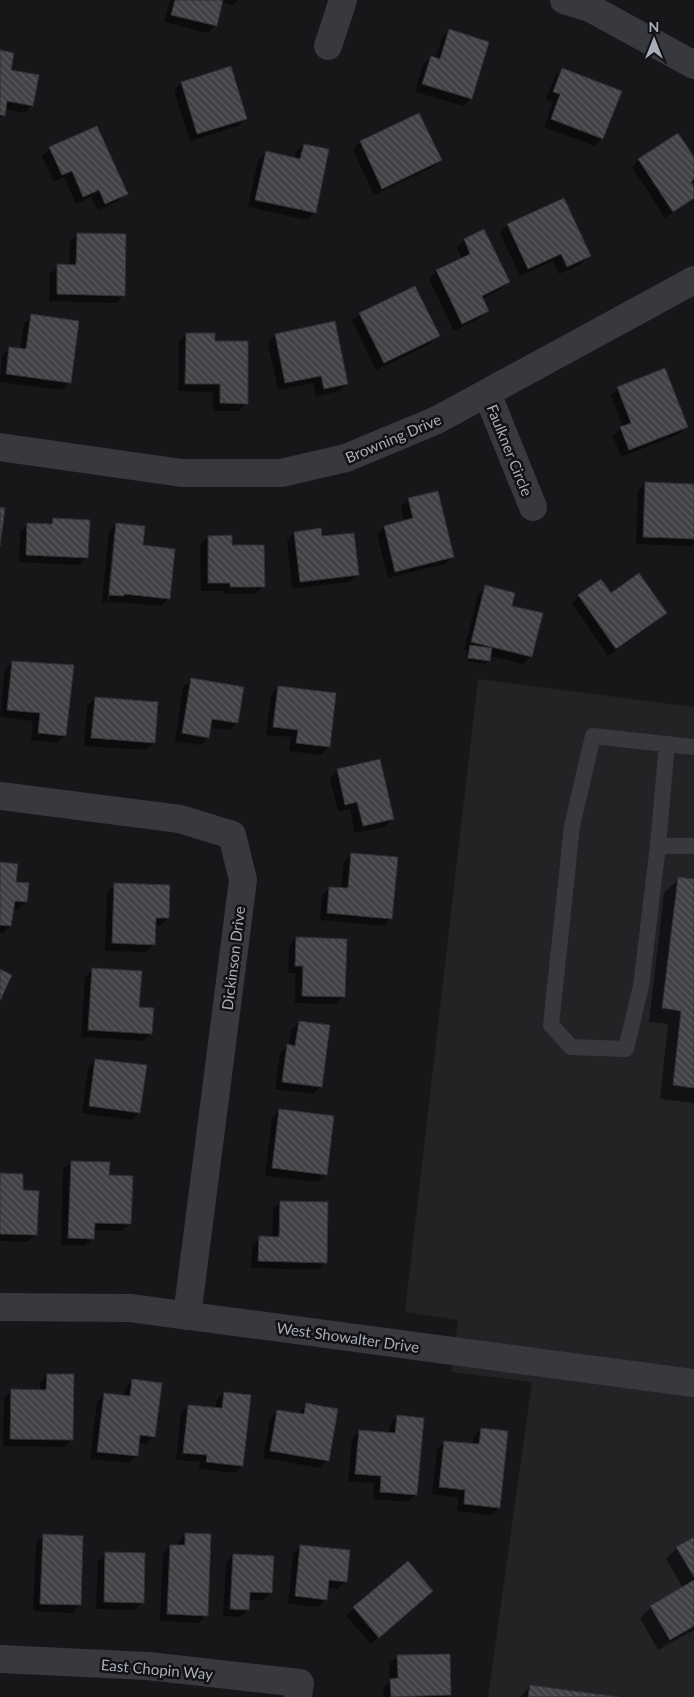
<svg xmlns="http://www.w3.org/2000/svg" width="694" height="1697" font-family="Lato,sans-serif">
	<style>
		.built { fill: #232326 }
		.shadow { fill: #0007; fill-rule: evenodd }
		.building { fill: url(#building-back-hatch); stroke: #313135 }
		.lines { fill: none; stroke-linecap: round; stroke-linejoin: round }
		.service { stroke: #38383f; stroke-width: 16 }
		.minor { stroke: #38383f; stroke-width: 28 }
		.labels { text-anchor: middle; dominant-baseline: central; stroke-width: 5; stroke-linejoin: round; paint-order: stroke }
		.street-label { font-size: 15px; fill: #a9adba; stroke: #121214 }
	</style>
	<defs>
		<pattern id="building-back-hatch" width="6" height="6" patternUnits="userSpaceOnUse" patternTransform="scale(1.25)"><rect width="6" height="6" fill="#414246"/><path d="M-1 5l2 2M0 0l6 6M5-1l2 2" fill="none" stroke="#5a5b5f"/></pattern>
	</defs>
	<rect width="100%" height="100%" fill="#171719"/>
	<polygon class="built" points="478,679 694,707 694,1697 488,1697 532,1382 451,1372 458,1320 405,1312"/>
	<g class="shadow">
		<polygon points="170,0 238,0 233,5 221,2 216,25 208,33 164,22"/>
		<polygon points="449,30 488,43 471,99 463,106 415,92 423,65 431,57 435,59 442,38"/>
		<polygon points="0,52 9,71 32,105 24,113 4,109 3,116 0,119"/>
		<polygon points="562,69 602,138 595,146 544,127 553,102 546,99 555,77"/>
		<polygon points="182,83 246,119 238,126 190,141 174,90"/>
		<polygon points="419,114 440,160 433,167 374,195 353,150 360,142"/>
		<polygon points="304,145 315,212 307,220 248,207 258,160 266,153 295,159 296,152"/>
		<polygon points="50,148 126,193 118,201 98,210 91,197 76,204 64,177 54,182 42,156"/>
		<polygon points="694,159 694,181 690,183 694,189 694,198 665,218 632,167 639,160"/>
		<polygon points="508,225 589,256 581,264 559,274 553,261 520,276 500,233"/>
		<polygon points="484,231 508,282 501,289 482,299 487,310 480,318 454,331 429,279 437,271 462,259 457,248 464,240"/>
		<polygon points="78,234 123,295 116,303 49,301 50,273 58,266 69,266 70,242"/>
		<polygon points="360,314 438,336 430,344 376,370 352,321"/>
		<polygon points="32,316 70,382 62,390 0,382 2,356 10,348 20,350 24,323"/>
		<polygon points="186,334 214,342 246,403 239,411 213,411 213,392 178,391 179,341"/>
		<polygon points="275,335 347,384 339,391 316,396 313,383 278,390 268,343"/>
		<polygon points="618,388 687,426 679,434 621,457 613,436 623,427 611,396"/>
		<polygon points="645,483 694,485 694,543 691,546 636,544 638,491"/>
		<polygon points="408,499 453,557 445,564 388,578 377,534 384,527 404,522 401,507"/>
		<polygon points="53,519 87,557 79,565 19,562 20,532 28,525 47,525"/>
		<path d="M117 524 141 546 169 598 161 606 117 602 115 603 102 602 109 531ZM114 530H117L109 601H107Z"/>
		<polygon points="294,533 321,538 358,574 350,582 292,589 287,540"/>
		<polygon points="208,537 231,547 263,586 256,594 223,594 223,591 201,591 200,545"/>
		<polygon points="486,587 510,607 531,656 523,664 490,656 489,661 485,664 469,661 470,651 468,651 465,661 467,650 464,650 478,594"/>
		<polygon points="610,595 666,613 658,620 608,656 572,603 579,596"/>
		<polygon points="13,662 65,736 57,743 31,740 33,721 0,717 5,670"/>
		<polygon points="191,680 237,723 229,730 210,727 208,737 200,745 175,741 183,687"/>
		<polygon points="278,687 335,694 329,747 321,755 289,751 291,737 266,735 271,695"/>
		<polygon points="95,699 154,743 146,750 84,746 87,706"/>
		<polygon points="338,770 392,819 385,827 355,833 350,809 338,812 330,778"/>
		<polygon points="351,854 391,918 383,926 320,920 322,895 330,888 341,889 344,862"/>
		<polygon points="0,863 26,902 18,909 12,909 10,926 3,933 0,933"/>
		<polygon points="679,879 694,881 694,1103 660,1099 668,1024 649,1022 664,893"/>
		<polygon points="115,885 168,918 160,925 155,925 154,945 146,952 105,951 107,892"/>
		<polygon points="296,938 344,996 336,1004 295,1003 295,973 288,973 289,946"/>
		<polygon points="93,969 138,1009 151,1033 143,1041 81,1037 85,977"/>
		<polygon points="299,1022 328,1026 320,1087 313,1094 275,1089 280,1053 287,1046 289,1046 291,1030"/>
		<polygon points="96,1060 139,1112 132,1120 82,1113 88,1068"/>
		<polygon points="279,1110 326,1175 318,1182 265,1176 272,1118"/>
		<polygon points="71,1162 130,1224 122,1231 93,1230 93,1238 85,1246 61,1245 63,1169"/>
		<polygon points="0,1175 22,1191 36,1234 28,1242 0,1241"/>
		<polygon points="281,1202 325,1262 318,1270 251,1268 252,1245 260,1238 272,1238 273,1209"/>
		<polygon points="47,1375 71,1440 64,1447 3,1446 4,1398 12,1390 40,1391 40,1383"/>
		<polygon points="133,1380 154,1436 146,1444 138,1443 136,1456 129,1463 90,1459 97,1402 104,1394 124,1397 125,1388"/>
		<polygon points="224,1393 242,1465 235,1473 199,1469 200,1462 176,1460 181,1414 188,1406 216,1408 216,1401"/>
		<polygon points="307,1405 328,1460 320,1468 263,1458 270,1419 278,1411 299,1414"/>
		<polygon points="398,1416 416,1494 408,1502 373,1499 374,1483 348,1481 352,1439 360,1431 389,1434 390,1424"/>
		<polygon points="481,1429 499,1507 491,1515 457,1511 458,1497 432,1495 437,1449 445,1442 473,1445 474,1437"/>
		<polygon points="185,1534 206,1615 199,1623 160,1621 163,1554 171,1546 178,1546 178,1542"/>
		<polygon points="44,1535 80,1605 72,1613 33,1611 36,1543"/>
		<polygon points="694,1538 694,1630 658,1650 640,1618 651,1607 683,1588 666,1559 677,1548"/>
		<polygon points="301,1546 345,1581 338,1589 327,1588 326,1599 318,1607 288,1604 293,1554"/>
		<polygon points="106,1554 142,1603 135,1610 96,1609 98,1561"/>
		<polygon points="233,1555 271,1593 263,1600 249,1600 248,1610 241,1617 223,1616 226,1563"/>
		<polygon points="408,1563 432,1591 371,1644 346,1616"/>
		<polygon points="397,1657 450,1695 448,1697 384,1697 383,1688 390,1681 389,1664"/>
		<polygon points="530,1686 610,1697 520,1697"/>
	</g>
	<g class="building">
		<polygon points="175,0 223,0 217,26 171,15"/>
		<polygon points="449,29 489,42 472,99 422,84 431,56 440,59"/>
		<polygon points="0,50 14,53 11,70 39,75 33,106 7,101 5,116 0,115"/>
		<polygon points="231,66 247,119 197,134 181,82"/>
		<polygon points="562,68 622,91 603,139 551,119 560,94 553,92"/>
		<polygon points="419,113 442,160 382,189 360,141"/>
		<polygon points="97,126 128,194 105,204 99,190 83,197 72,171 62,175 49,147"/>
		<polygon points="678,133 694,157 694,179 691,182 694,187 694,198 673,212 638,159"/>
		<polygon points="304,144 329,149 316,213 255,200 266,151 300,159"/>
		<polygon points="564,198 591,256 567,267 561,254 528,269 507,224"/>
		<polygon points="484,229 510,282 482,296 489,311 462,324 436,270 470,254 464,239"/>
		<polygon points="77,233 126,234 125,296 57,294 57,264 76,265"/>
		<polygon points="415,286 440,336 384,363 359,313"/>
		<polygon points="31,314 79,321 71,383 6,374 9,347 26,349"/>
		<polygon points="335,321 348,384 324,389 321,376 285,383 275,334"/>
		<polygon points="186,333 215,333 215,341 248,341 248,404 220,403 220,384 185,384"/>
		<polygon points="665,368 688,427 629,450 620,427 631,423 617,387"/>
		<polygon points="645,482 694,484 694,539 643,537"/>
		<polygon points="438,491 454,557 395,572 384,526 413,518 408,498"/>
		<polygon points="0,507 5,508 0,546"/>
		<polygon points="53,518 90,520 88,558 26,555 27,523 52,524"/>
		<polygon points="116,523 145,526 143,545 175,549 170,599 124,594 124,596 109,595"/>
		<polygon points="321,528 322,536 354,533 359,575 300,582 294,532"/>
		<polygon points="232,535 232,545 264,545 265,587 230,587 230,583 208,583 208,536"/>
		<polygon points="639,573 667,613 616,649 578,595 601,579 611,593"/>
		<polygon points="485,585 515,593 512,606 543,613 532,657 471,642"/>
		<polygon points="470,645 492,648 490,661 468,658"/>
		<polygon points="12,661 74,665 66,736 38,733 40,713 7,710"/>
		<polygon points="191,678 244,687 238,723 212,719 209,738 182,733"/>
		<polygon points="278,686 336,693 330,747 296,743 298,730 273,727"/>
		<polygon points="95,697 158,702 155,743 91,738"/>
		<polygon points="380,759 394,819 363,826 357,802 345,805 337,769"/>
		<polygon points="351,853 398,857 392,919 327,913 329,887 348,888"/>
		<polygon points="0,862 18,864 16,882 29,883 27,902 15,901 11,926 0,925"/>
		<polygon points="678,877 694,879 694,1088 673,1085 681,1011 662,1008"/>
		<polygon points="114,883 170,885 169,918 156,918 155,945 112,943"/>
		<polygon points="296,937 347,939 345,997 302,996 303,966 295,966"/>
		<polygon points="92,968 142,971 139,1007 154,1008 152,1034 88,1030"/>
		<polygon points="0,969 12,975 0,1001"/>
		<polygon points="299,1021 330,1025 322,1087 282,1082 287,1044 295,1046"/>
		<polygon points="95,1059 147,1065 140,1113 89,1106"/>
		<polygon points="279,1109 334,1116 327,1175 272,1168"/>
		<polygon points="71,1161 110,1162 109,1175 133,1176 131,1224 95,1223 94,1239 68,1238"/>
		<polygon points="0,1173 23,1174 23,1190 39,1191 37,1235 0,1234"/>
		<polygon points="280,1201 328,1202 327,1263 258,1261 259,1236 279,1237"/>
		<polygon points="47,1374 74,1374 73,1440 10,1439 11,1389 46,1390"/>
		<polygon points="132,1379 162,1383 155,1437 140,1435 138,1456 97,1452 104,1393 130,1396"/>
		<polygon points="224,1392 251,1395 243,1466 206,1462 207,1455 183,1453 188,1405 222,1408"/>
		<polygon points="306,1403 338,1409 329,1461 270,1451 277,1410 304,1414"/>
		<polygon points="397,1415 424,1418 417,1495 380,1492 381,1476 355,1474 359,1430 395,1433"/>
		<polygon points="481,1428 508,1431 500,1508 464,1504 465,1490 439,1487 444,1441 479,1444"/>
		<polygon points="185,1533 211,1534 208,1616 167,1614 170,1545 185,1545"/>
		<polygon points="43,1534 83,1536 81,1605 40,1604"/>
		<polygon points="694,1537 694,1577 676,1547"/>
		<polygon points="300,1545 350,1550 347,1582 329,1580 327,1600 295,1596"/>
		<polygon points="105,1552 145,1553 144,1603 104,1602"/>
		<polygon points="233,1554 274,1556 272,1593 250,1592 249,1610 230,1609"/>
		<polygon points="408,1561 433,1591 379,1638 353,1607"/>
		<polygon points="694,1580 694,1626 670,1640 650,1606"/>
		<polygon points="450,1654 451,1695 391,1697 390,1679 398,1678 397,1655"/>
		<polygon points="530,1685 619,1697 528,1697"/>
	</g>
	<g class="lines">
		<g class="service">
			<polyline points="694,747 593,736 572,826 551,1025 571,1047 626,1049 641,986 658,846 694,846"/>
			<polyline points="658,846 667,744"/>
		</g>
		<g class="minor">
			<polyline points="564,0 590,8 694,65"/>
			<polyline points="328,46 343,0"/>
			<polyline points="487,393 533,507"/>
			<polyline points="0,447 182,473 281,473 346,458 437,420 694,280"/>
			<polyline points="0,796 180,819 232,835 243,880 187,1316"/>
			<polyline points="0,1307 130,1308 694,1383"/>
			<polyline points="0,1659 148,1666 300,1683 298,1697"/>
		</g>
	</g>
	<g class="labels">
		<g class="street-label">
			<text transform="translate(393 438) rotate(-23)">Browning Drive</text>
			<text transform="translate(510 450) rotate(68)">Faulkner Circle</text>
			<text transform="translate(233 958) rotate(-83)">Dickinson Drive</text>
			<text transform="translate(348 1337) rotate(8)">West Showalter Drive</text>
			<text transform="translate(157 1669) rotate(5)">East Chopin Way</text>
		</g>
	</g>
	<g transform="translate(654 40)" stroke="#121214" stroke-width="4" paint-order="stroke">
	<path d="M0-4L9 19L0 12L-9 19Z" fill="#a9adba"/>
	<text y="-8" font-size="14" font-weight="bold" text-anchor="middle" fill="#a9adba">N</text>
	</g>
</svg>
